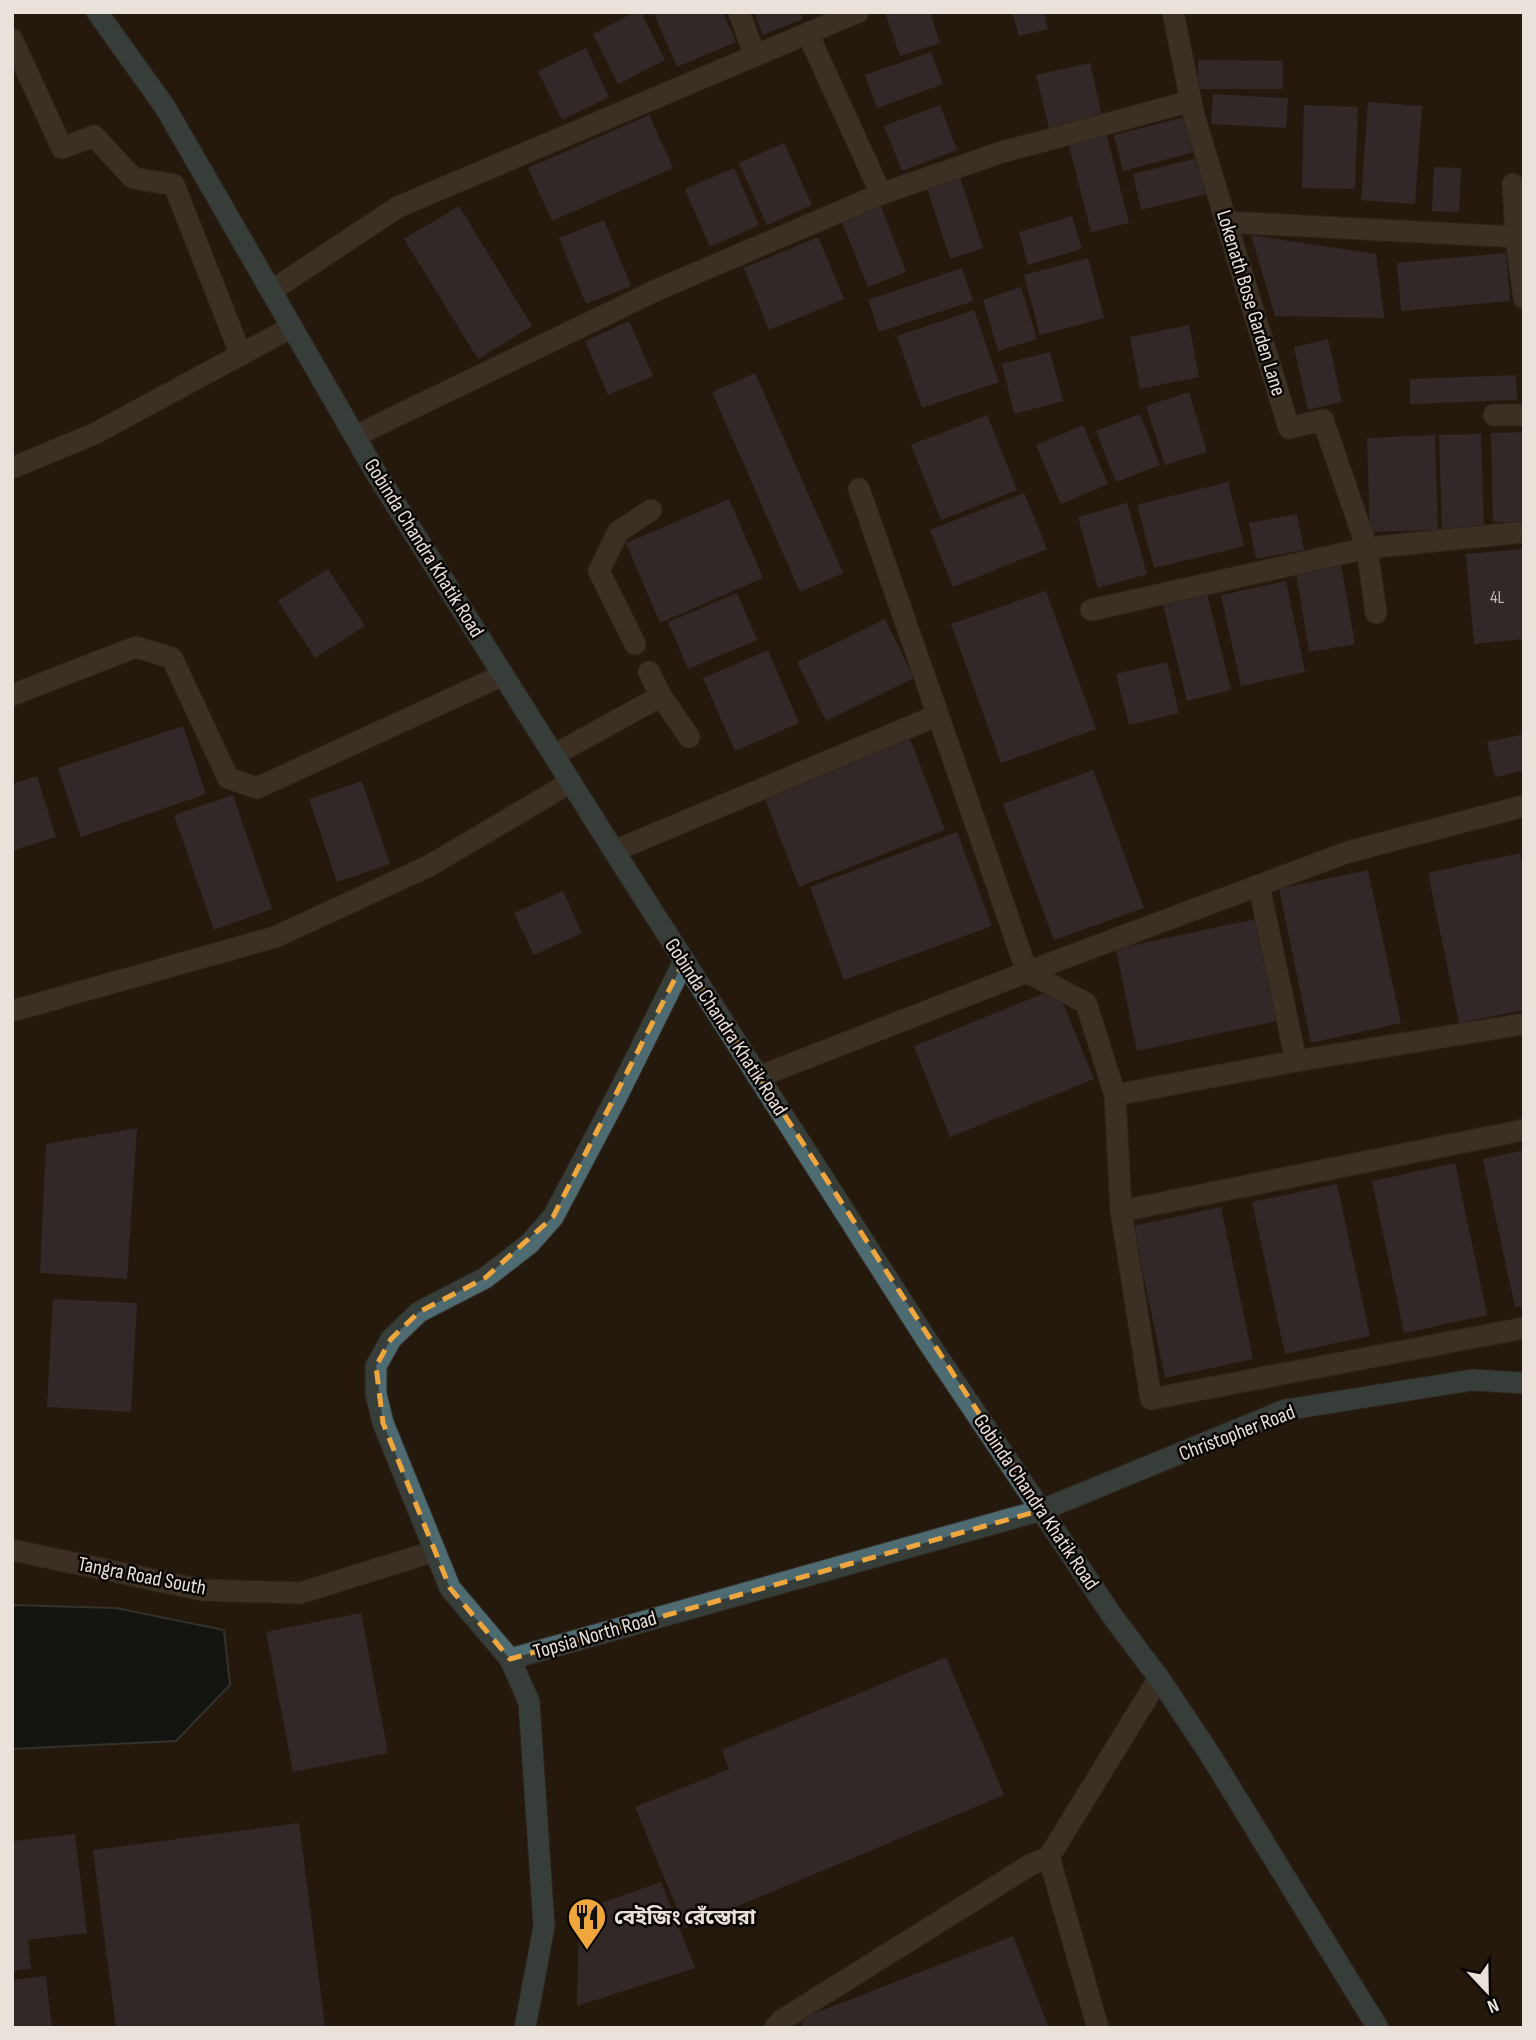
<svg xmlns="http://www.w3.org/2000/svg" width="1536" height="2040" font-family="'Sofia Sans Condensed','Noto Sans Bengali',sans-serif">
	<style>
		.water { fill: #001017; stroke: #464f52; stroke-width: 2 }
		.building { fill: #443a48 }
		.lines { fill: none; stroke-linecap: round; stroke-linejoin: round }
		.lane-casing { stroke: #38312c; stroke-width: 23 }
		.street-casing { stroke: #38312c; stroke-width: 23 }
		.secondary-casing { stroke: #38312c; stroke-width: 23 }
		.lane { stroke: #584c3f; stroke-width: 21 }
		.street { stroke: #584c3f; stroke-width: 21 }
		.secondary { stroke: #4e6b71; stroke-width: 21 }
		.marked { fill: none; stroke: #efa73d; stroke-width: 5; stroke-dasharray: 14 9; stroke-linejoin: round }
		.labels { text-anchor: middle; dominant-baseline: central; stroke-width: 5; stroke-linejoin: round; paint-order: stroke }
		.number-label { font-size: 18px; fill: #c0b7b6 }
		.street-label { font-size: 21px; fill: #e9e1da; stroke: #090503 }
		.poi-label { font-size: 21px; font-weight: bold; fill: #e9e1da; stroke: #090503; text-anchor: start }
	</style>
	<rect width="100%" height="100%" fill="#24190d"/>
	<polygon class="water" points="12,1605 116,1608 224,1630 230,1685 176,1741 12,1749"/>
	<g class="building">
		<polygon points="635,12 641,12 665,60 618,84 593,34"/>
		<polygon points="723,12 736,42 677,67 654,13"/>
		<polygon points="754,12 800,12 803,19 763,35"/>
		<polygon points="885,12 930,12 940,43 900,56"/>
		<polygon points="1012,12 1044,12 1048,29 1019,36"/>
		<polygon points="586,48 609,97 562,120 538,71"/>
		<polygon points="931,52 943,84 877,108 865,75"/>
		<polygon points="1198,60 1283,61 1283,89 1198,89"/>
		<polygon points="1090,63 1102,116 1049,128 1036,75"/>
		<polygon points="1213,94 1288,98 1286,128 1211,124"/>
		<polygon points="1368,102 1422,106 1415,204 1361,200"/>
		<polygon points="940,105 957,150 902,171 884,126"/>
		<polygon points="1304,105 1358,107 1355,189 1302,188"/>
		<polygon points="649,115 673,168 552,221 528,168"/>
		<polygon points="1185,117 1194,152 1123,171 1114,135"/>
		<polygon points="1106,132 1129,223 1091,232 1068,142"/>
		<polygon points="784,143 812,205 767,225 739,163"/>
		<polygon points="1198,158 1207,194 1141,210 1133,174"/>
		<polygon points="1434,167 1461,168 1459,212 1432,211"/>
		<polygon points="734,168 759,225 710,247 685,189"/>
		<polygon points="960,177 983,248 950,259 927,188"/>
		<polygon points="459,206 532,326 478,359 404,239"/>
		<polygon points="881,206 906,272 868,287 842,222"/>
		<polygon points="1072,216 1082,249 1028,265 1019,232"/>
		<polygon points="604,220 631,286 586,304 559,238"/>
		<polygon points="1251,235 1376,254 1384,318 1275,316"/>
		<polygon points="818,237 844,299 769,330 744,268"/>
		<polygon points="1506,253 1510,301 1401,311 1397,263"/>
		<polygon points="1088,258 1104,318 1040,335 1024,275"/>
		<polygon points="962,268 973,301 879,332 868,300"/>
		<polygon points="1021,287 1037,339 998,351 983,300"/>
		<polygon points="974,310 999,382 922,408 897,336"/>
		<polygon points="629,321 653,376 608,395 585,341"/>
		<polygon points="1189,325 1199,377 1140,389 1130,337"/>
		<polygon points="1328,339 1342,402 1308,410 1294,347"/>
		<polygon points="1050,352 1063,401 1014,414 1002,364"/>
		<polygon points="755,373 843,573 800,592 712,392"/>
		<polygon points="1516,375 1517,400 1410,404 1410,379"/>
		<polygon points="1189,392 1207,452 1165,465 1146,406"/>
		<polygon points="1140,414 1160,465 1116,482 1096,431"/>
		<polygon points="987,415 1017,490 941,520 911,445"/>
		<polygon points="1083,425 1108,484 1061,504 1036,445"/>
		<polygon points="1523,432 1524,522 1493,522 1491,433"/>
		<polygon points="1481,434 1484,530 1442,532 1439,435"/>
		<polygon points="1435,435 1438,530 1370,532 1367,438"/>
		<polygon points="1228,482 1244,546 1154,568 1137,505"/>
		<polygon points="1024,493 1047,549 953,587 930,530"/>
		<polygon points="729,499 763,578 660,623 626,543"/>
		<polygon points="1127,503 1147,574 1098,588 1078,517"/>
		<polygon points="1297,514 1304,550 1256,559 1249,523"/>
		<polygon points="1524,549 1524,639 1474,644 1466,554"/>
		<polygon points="1341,565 1355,644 1309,652 1296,573"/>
		<polygon points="328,569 365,626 315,658 278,601"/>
		<polygon points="1286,581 1305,672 1241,686 1221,595"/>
		<polygon points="1206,590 1231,690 1187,701 1162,601"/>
		<polygon points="1046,591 1096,729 1001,763 951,624"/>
		<polygon points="737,593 757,640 688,669 668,622"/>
		<polygon points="885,619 914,678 826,721 797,662"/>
		<polygon points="768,650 799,723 735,751 703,678"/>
		<polygon points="1167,662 1179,713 1129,725 1116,674"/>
		<polygon points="183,726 206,794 81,837 58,768"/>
		<polygon points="1524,734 1524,770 1495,777 1487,742"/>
		<polygon points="910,739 945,830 799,887 764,796"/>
		<polygon points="1093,770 1144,908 1054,940 1003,804"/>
		<polygon points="37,776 56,837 12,851 12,784"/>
		<polygon points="362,781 390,864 337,882 309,799"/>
		<polygon points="233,795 272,909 214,930 174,815"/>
		<polygon points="957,832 992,926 844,980 810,887"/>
		<polygon points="1520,853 1524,871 1524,1010 1459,1023 1428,873"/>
		<polygon points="1368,870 1401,1023 1311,1043 1279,889"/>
		<polygon points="563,891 582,933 534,955 514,913"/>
		<polygon points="1260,918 1281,1020 1137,1051 1116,949"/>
		<polygon points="1057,988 1094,1079 950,1137 914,1046"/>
		<polygon points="137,1128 127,1279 40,1273 46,1144"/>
		<polygon points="1524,1150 1524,1306 1515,1307 1483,1159"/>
		<polygon points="1455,1163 1487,1315 1404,1333 1372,1181"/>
		<polygon points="1337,1184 1370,1336 1285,1354 1252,1202"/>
		<polygon points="1221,1207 1253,1359 1165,1378 1133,1226"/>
		<polygon points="53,1299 137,1303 131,1412 47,1407"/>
		<polygon points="361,1613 388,1753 293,1772 266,1632"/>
		<polygon points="946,1657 1004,1795 685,1928 635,1807 729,1769 722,1750"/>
		<polygon points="299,1823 325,2026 308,2028 116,2028 93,1850"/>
		<polygon points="75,1834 87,1933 28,1940 31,1969 12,1971 12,1841"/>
		<polygon points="661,1882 695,1968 577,2006 579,1911"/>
		<polygon points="1013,1936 1049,2028 803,2028 800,2019"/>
		<polygon points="46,1976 52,2028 12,2028 12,1980"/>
	</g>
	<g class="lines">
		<g class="lane-casing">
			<g id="lane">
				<polyline points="859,489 938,715"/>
				<polyline points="635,644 599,571 618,532 651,510"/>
				<polyline points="649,672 661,696 689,737"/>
				<polyline points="554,755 661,696"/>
				<polyline points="614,851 938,715 1027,972 1086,1003 1115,1095 1121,1211 1524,1130"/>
				<polyline points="1259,886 1296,1061"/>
				<polyline points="758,1077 1027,972 1348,852 1524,806"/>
				<polyline points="1115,1095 1296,1061 1524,1024"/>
				<polyline points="1121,1211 1151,1399 1524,1328"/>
			</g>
		</g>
		<g class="street-casing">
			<g id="street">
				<polyline points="739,12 755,56"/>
				<polyline points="1173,12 1194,116 1289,428 1323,420 1367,548 1376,613"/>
				<polyline points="808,34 881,194"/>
				<polyline points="12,39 62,148 94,136 133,178 174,185 241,355"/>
				<polyline points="1513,184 1516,237"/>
				<polyline points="1226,222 1516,237 1524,298"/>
				<polyline points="271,291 398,207 858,12"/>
				<polyline points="1494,415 1524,415"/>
				<polyline points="355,436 659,289 881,194 999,153 1191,101"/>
				<polyline points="12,468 94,434 292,327"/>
				<polyline points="1091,610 1367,548 1524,532"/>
				<polyline points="12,695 136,647 172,658 228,778 257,788 503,675"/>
				<polyline points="12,1011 275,937 429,866 571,782"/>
				<polyline points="12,1550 202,1590 300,1593 435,1551"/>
				<polyline points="1049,1857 1098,2028"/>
				<polyline points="775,2028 782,2020 1030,1865 1049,1857 1159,1678"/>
			</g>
		</g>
		<g class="secondary-casing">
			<g id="secondary">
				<polyline points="97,12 165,107 376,473 614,851 928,1342 1113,1617 1159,1678 1209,1753 1378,2028"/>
				<polyline points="510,1659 450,1588 383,1423 376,1394 376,1366 391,1339 419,1312 485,1278 529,1244 553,1217 617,1096 684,961"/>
				<polyline points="525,2028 544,1926 529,1702 510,1659 1042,1510 1285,1410 1472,1380 1524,1383"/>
			</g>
		</g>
		<use href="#lane" class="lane"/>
		<use href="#street" class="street"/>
		<use href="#secondary" class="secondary"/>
	</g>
	<path d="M0 0H1536V2040H0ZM684 961 1042 1510 510 1659 450 1588 383 1423 376 1366 391 1339 419 1312 485 1278 553 1217Z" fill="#24190d" fill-opacity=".55" fill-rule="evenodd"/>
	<path class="marked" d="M684 961 1042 1510 510 1659 450 1588 383 1423 376 1366 391 1339 419 1312 485 1278 553 1217Z"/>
	<defs>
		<g id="restaurant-pin" transform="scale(2.0125)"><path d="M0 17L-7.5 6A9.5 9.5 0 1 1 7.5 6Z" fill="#efa73d" stroke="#090503"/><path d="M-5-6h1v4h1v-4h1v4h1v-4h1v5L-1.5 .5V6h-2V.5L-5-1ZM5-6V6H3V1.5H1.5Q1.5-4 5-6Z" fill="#111"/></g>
	</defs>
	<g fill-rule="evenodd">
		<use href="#restaurant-pin" x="587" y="1917"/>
	</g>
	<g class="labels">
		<g class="number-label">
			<text x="1497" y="597">4L</text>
		</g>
		<g class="street-label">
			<text transform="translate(1251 303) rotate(73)">Lokenath Bose Garden Lane</text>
			<text transform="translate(424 548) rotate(58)">Gobinda Chandra Khatik Road</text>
			<text transform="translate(726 1027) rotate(57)">Gobinda Chandra Khatik Road</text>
			<text transform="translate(1237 1433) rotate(-21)">Christopher Road</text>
			<text transform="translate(1036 1502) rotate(56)">Gobinda Chandra Khatik Road</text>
			<text transform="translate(142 1576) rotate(11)">Tangra Road South</text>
			<text transform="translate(595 1635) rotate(-16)">Topsia North Road</text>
		</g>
		<g class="poi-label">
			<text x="614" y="1917">বেইজিং রেঁস্তোরা</text>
		</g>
	</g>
	<rect width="1536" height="2040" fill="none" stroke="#e9e1da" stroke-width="28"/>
	<g transform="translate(1487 1991) rotate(158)" stroke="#090503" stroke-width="5" paint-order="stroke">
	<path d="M0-5L12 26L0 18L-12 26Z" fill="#e9e1da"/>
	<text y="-10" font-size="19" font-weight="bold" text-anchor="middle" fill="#e9e1da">N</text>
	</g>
</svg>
